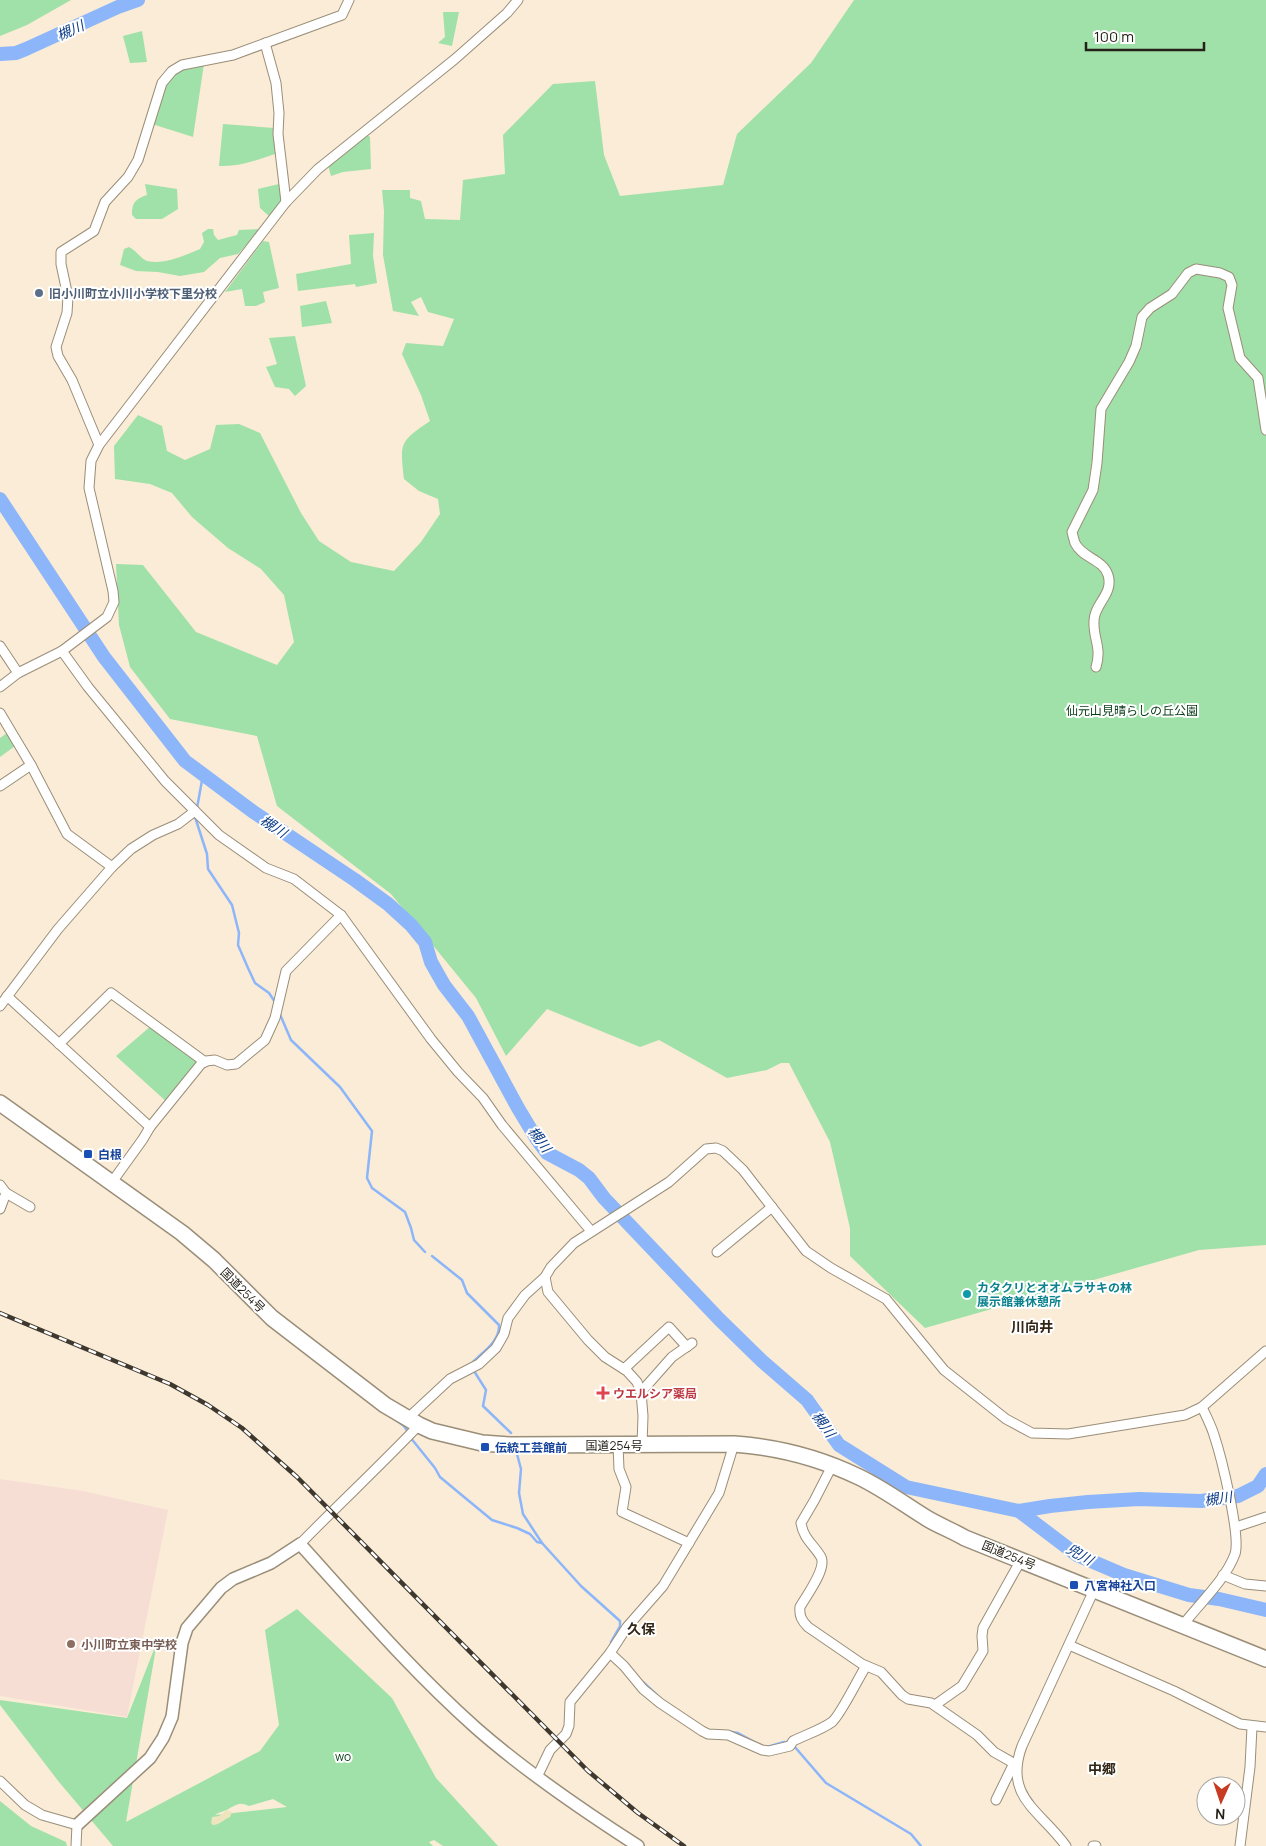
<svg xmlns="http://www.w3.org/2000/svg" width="1266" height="1846" font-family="Manrope,'Noto Sans JP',sans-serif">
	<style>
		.education { fill: #f7ded5 }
		.green { fill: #9fe1a8; fill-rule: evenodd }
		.sand { fill: #eee5bf }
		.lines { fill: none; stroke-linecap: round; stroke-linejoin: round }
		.stream { stroke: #8cb6f9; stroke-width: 2.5 }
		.river { stroke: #8cb6f9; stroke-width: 14 }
		.minor-casing { stroke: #9a8e79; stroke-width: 11 }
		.tertiary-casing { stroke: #9a8e79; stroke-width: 14 }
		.trunk-casing { stroke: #9a8e79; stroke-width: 18 }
		.minor { stroke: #fff; stroke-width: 9 }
		.tertiary { stroke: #fff; stroke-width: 11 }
		.trunk { stroke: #fff; stroke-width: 15 }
		.rail-casing { stroke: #3e382e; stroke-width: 4.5 }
		.rail { stroke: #fff; stroke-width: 2.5; stroke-dasharray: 8; stroke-linecap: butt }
		.service-dot { fill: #5c6f8a; stroke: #fff; stroke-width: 2 }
		.transit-dot { fill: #1a4fb4; stroke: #fff; stroke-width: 2 }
		.culture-dot { fill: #0f9aa8; stroke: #fff; stroke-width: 2 }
		.health-dot { fill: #e0444e; stroke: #fff; stroke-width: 2 }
		.education-dot { fill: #8d6e63; stroke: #fff; stroke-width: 2 }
		.labels { text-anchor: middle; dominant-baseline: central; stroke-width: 4; stroke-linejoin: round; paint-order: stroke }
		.service-label { font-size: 12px; font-weight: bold; fill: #4e5e75; stroke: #fff; text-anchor: start }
		.park-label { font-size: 12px; fill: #073a15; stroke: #fff }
		.transit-label { font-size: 12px; font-weight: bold; fill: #164399; stroke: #fff; text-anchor: start }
		.culture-label { font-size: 12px; font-weight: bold; fill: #0d838f; stroke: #fff; text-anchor: start }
		.street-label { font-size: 12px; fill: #262118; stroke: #fff }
		.health-label { font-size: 12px; font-weight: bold; fill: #be3a42; stroke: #fff; text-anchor: start }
		.education-label { font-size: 12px; font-weight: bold; fill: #785e54; stroke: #fff; text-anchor: start }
		.water-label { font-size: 14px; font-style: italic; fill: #0c3c88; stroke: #fff }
		.neighbourhood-label { font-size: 14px; font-weight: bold; fill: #322716; stroke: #fff }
	</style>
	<rect width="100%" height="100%" fill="#faecd6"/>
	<polygon class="education" points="0,1479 83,1491 168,1510 127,1717 0,1696"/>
	<g class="green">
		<polygon points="0,0 71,0 27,25 0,36"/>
		<path d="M854 0H1266V1245L1199 1250 925 1328 850 1256V1228L830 1142 789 1063H781L767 1070 727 1078 659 1040 640 1047 547 1009 506 1056 476 998 391 894 277 806 257 736 170 719 130 667 119 625 116 564 143 565 196 632 277 665 294 642 284 595 261 569 228 548 192 517 172 493 150 484 115 479 114 446 138 415 162 426 167 451 185 460 210 449 216 425 239 424 260 433 301 513 319 541 351 562 394 571 421 542 440 514 438 499 419 491 404 479C400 443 399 442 430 421L421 395 402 354 406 343 443 346 454 319 428 312 421 297 411 302 419 316 393 311 383 255 384 211 382 190H410V198L421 201 425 219 460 220 463 180 505 174 503 135 553 84 595 81 604 155 620 196 723 185 737 134 811 63Z"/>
		<polygon points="443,12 459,12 452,46 438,43 445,37"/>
		<polygon points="142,31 147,62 130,63 123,36"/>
		<path d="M204 64 193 137 152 124C158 103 161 77 185 68 191 65 198 65 204 64Z"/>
		<path d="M223 124 274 128 275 154C257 160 239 167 219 166Z"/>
		<polygon points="367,135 370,137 371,169 343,172 331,176 328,165"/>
		<path d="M145 184 177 189 178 209 162 219H136L132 215C132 203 135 199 147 195Z"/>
		<polygon points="279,184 281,202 270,217 260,208 258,189"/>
		<path d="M208 229H213L214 235 218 240 237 235 239 230 261 229 238 254 220 258 204 272 180 276 158 272 136 271 120 265 124 249 129 247C137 251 141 259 147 261 165 265 185 255 200 249L204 242 202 233Z"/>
		<polygon points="374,233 373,256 377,283 356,287 355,284 298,291 296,274 351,264 349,235"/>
		<polygon points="263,241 269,242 279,288 263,292 265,302 256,306 245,306 242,289 225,292"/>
		<polygon points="326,301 332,323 302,327 300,306"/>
		<polygon points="295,336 306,386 295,396 289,389 275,387 266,367 277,364 269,338"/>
		<polygon points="7,733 15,746 0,757 0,738"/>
		<polygon points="151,1026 196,1058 197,1064 168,1103 116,1056"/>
		<path d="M297 1609 392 1698 436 1778 498 1846H443L434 1840 429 1842 433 1846H113L59 1782 0 1705V1700L127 1718 157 1642 126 1822 260 1751 279 1725 265 1630ZM273 1799 287 1807 215 1815C219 1812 226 1811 230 1808 238 1804 240 1802 249 1806Z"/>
		<polygon points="0,1801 31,1826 66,1842 67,1846 0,1846"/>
	</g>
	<path class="sand" d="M227 1810 232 1812 230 1817C224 1819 220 1825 213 1825L211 1823 212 1817 219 1816Z"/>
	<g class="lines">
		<g class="stream">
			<polyline points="197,808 203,775"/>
			<polyline points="195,817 207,854 208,869 232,905 239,933 238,945 248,968 255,983 269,993 275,1002"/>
			<polyline points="279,1012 291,1040 340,1087 372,1131 367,1178 372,1188 405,1212 411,1228 414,1240 425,1252"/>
			<path d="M432 1256 462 1280 467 1293 499 1325C500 1341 484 1351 473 1362"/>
			<polyline points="474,1371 486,1390 483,1406 511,1433"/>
			<polyline points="396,1420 404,1426 408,1432"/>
			<polyline points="410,1437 435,1468 440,1477 458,1492 492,1520 517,1528 530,1534 537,1542 542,1543"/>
			<polyline points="517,1454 521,1469 519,1493 523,1514 542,1543 581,1586 620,1621 620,1626 611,1642"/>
			<polyline points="643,1682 657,1695"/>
			<polyline points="731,1732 738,1733 760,1745"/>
			<polyline points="794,1746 826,1783 911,1834 921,1846"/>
			<polyline points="767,1747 784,1742 788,1742"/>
		</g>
		<g class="river">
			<polyline points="0,54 16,53 26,49 118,7 138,0"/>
			<polyline points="0,499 104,657 185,761 252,811 355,880 388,904 411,925 425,942 431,962 444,985 468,1016 518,1108 536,1138 547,1153 579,1170 589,1178 604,1198 719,1319 762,1361 807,1400 839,1445 906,1487 1019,1511 1050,1506 1088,1502 1139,1499 1201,1501 1238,1496 1258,1486 1266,1474"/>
			<polyline points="1019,1511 1077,1555 1124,1575 1189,1595 1219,1599 1266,1610"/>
		</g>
		<g class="minor-casing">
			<g id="minor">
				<polyline points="265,43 276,83 279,113 278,134 286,202"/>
				<polyline points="99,445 72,380 58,356 56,347 67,313 68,297 61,264 61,252 94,231 105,202 128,177 138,160 162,83 172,71 182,65 233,55 342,15 349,0"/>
				<polyline points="0,646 18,673"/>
				<polyline points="62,651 88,687 165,781 219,835 266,868 294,879 341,915 431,1039 458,1072 483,1098 502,1125 591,1231"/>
				<path d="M1096 667C1102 647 1093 639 1094 621 1094 604 1114 594 1108 575 1103 559 1082 558 1075 543 1074 540 1073 536 1072 532L1093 490 1097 463 1101 409 1129 362 1136 346 1142 317 1150 308 1172 294 1188 273 1196 269 1220 273 1229 277 1232 285 1228 308 1240 358 1258 378 1266 430"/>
				<polyline points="0,687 18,673 62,651 107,617 114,602 113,591 89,488 91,461 99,445 286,202 318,169 455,59 507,13 518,0"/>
				<polyline points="0,713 31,765 67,834 112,867"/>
				<polyline points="0,786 31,765"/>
				<polyline points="7,996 150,1127"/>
				<polyline points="0,1006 58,929 112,867 131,849 153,835 178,824 195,811"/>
				<polyline points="59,1044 111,993 205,1062"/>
				<polyline points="112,1182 143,1139 150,1127 201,1064 206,1061 215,1060 227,1065 236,1064 265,1040 275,1018 286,971 341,915"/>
				<polyline points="0,1185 6,1193 30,1207"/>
				<polyline points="0,1209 6,1193"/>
				<polyline points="717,1252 772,1207"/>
				<polyline points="545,1277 548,1292 588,1340 605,1357 627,1371 637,1382 641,1392 643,1416 642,1445"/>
				<polyline points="624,1369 669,1327 687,1347"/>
				<polyline points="641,1392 672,1357 692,1343"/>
				<polyline points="407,1419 450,1379 479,1364 496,1348 504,1334 508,1318 525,1295 545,1277 551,1267 574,1243 669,1182 706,1149 716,1148 723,1151 743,1170 806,1251 831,1268 886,1299 944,1370 1006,1419 1032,1433 1068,1434 1185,1415 1202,1407 1266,1351"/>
				<polyline points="618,1445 619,1469 626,1487 622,1512 689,1543"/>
				<path d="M832 1466 814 1501 801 1523C803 1538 814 1545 821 1557 827 1569 806 1596 800 1607 799 1616 802 1621 808 1627L862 1664 881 1672 902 1695 908 1699 931 1703 977 1735 994 1752 1017 1765"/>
				<polyline points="1236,1527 1266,1517"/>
				<path d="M300 1544C339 1504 380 1466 419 1425"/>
				<polyline points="1223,1575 1245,1584 1266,1586"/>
				<path d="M1183 1625C1199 1604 1226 1579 1235 1554 1241 1536 1221 1456 1214 1435 1211 1425 1206 1416 1202 1407"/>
				<polyline points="1069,1645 1174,1691 1240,1724 1266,1727"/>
				<path d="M610 1653 624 1666 643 1689 660 1703 702 1731 708 1734 728 1735 762 1750 769 1751 790 1746 793 1741C805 1735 821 1730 832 1722 840 1716 859 1677 866 1666"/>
				<polyline points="935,1705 962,1686 983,1651 982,1636 983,1628 1021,1560"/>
				<polyline points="537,1777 550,1750 566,1734 569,1726 570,1702 610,1653 627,1627 663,1586 719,1493 734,1444"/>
				<polyline points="0,1781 25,1805 42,1815 77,1825 76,1846"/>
				<polyline points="996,1800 1014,1763"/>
				<path d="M1066 1846C1041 1811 1003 1797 1022 1746L1094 1590"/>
				<polyline points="1093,1846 1096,1846"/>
				<polyline points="1240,1846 1250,1767 1252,1727"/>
			</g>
		</g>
		<g class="tertiary-casing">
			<path id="tertiary" d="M77 1825 150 1758 163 1738 172 1717 182 1643 187 1628 221 1588 233 1579 271 1563 300 1544C357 1607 412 1671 476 1728 526 1772 582 1810 638 1846"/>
		</g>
		<g class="trunk-casing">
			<path id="trunk" d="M0 1103 182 1233 214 1260 272 1318 385 1405 419 1425 432 1431 482 1443 510 1445 734 1444C777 1447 820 1458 859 1477 884 1489 905 1505 928 1519 940 1526 953 1531 965 1538L1266 1659"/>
		</g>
		<use href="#minor" class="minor"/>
		<use href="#tertiary" class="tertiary"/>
		<use href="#trunk" class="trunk"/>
		<g class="rail-casing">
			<polyline id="rail" points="0,1313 170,1384 208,1405 242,1428 297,1477 588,1771 638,1813 684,1846"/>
		</g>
		<use href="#rail" class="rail"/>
	</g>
	<circle class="service-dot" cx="39" cy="293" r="5"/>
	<g class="transit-dot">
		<rect x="83" y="1149" width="10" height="10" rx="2.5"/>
		<rect x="480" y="1442" width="10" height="10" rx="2.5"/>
		<rect x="1069" y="1580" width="10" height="10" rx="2.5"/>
	</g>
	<circle class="culture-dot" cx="967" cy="1294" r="5"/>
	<path class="health-dot" d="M600.5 1385.5h5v5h5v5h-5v5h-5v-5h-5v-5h5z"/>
	<circle class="education-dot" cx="71" cy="1644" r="5"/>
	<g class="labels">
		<g class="service-label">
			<text x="49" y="293">旧小川町立小川小学校下里分校</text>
		</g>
		<g class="park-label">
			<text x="1132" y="710">仙元山見晴らしの丘公園</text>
			<text x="343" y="1756">wo</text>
		</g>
		<g class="transit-label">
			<text x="98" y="1154">白根</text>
			<text x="495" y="1447">伝統工芸館前</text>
			<text x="1084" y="1585">八宮神社入口</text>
		</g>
		<g class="culture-label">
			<text x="977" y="1287">カタクリとオオムラサキの林<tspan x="977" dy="14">展示館兼休憩所</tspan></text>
		</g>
		<g class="street-label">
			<text transform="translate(243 1290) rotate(45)">国道254号</text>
			<text x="614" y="1445">国道254号</text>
			<text transform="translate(1009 1555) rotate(22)">国道254号</text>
		</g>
		<g class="health-label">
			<text x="613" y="1393">ウエルシア薬局</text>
		</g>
		<g class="education-label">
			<text x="81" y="1644">小川町立東中学校</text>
		</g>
		<g class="water-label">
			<text transform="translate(70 30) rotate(-24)">槻川</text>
			<text transform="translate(274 826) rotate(34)">槻川</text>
			<text transform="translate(540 1139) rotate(53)">槻川</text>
			<text transform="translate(824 1424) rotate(54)">槻川</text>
			<text transform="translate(1218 1498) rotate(-8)">槻川</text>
			<text transform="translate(1080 1554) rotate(30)">兜川</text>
		</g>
		<g class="neighbourhood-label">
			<text x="1032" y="1326">川向井</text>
			<text x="641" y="1628">久保</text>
			<text x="1102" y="1768">中郷</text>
		</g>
	</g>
	<g transform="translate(1221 1801) rotate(183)"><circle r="24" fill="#ffffff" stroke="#a8a6a3"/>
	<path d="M0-4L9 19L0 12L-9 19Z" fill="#c63b22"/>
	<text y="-8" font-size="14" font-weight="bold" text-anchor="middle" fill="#262118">N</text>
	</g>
	<path d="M1086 42v8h118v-8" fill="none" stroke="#262118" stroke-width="2.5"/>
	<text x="1094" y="42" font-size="15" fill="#262118" stroke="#ffffff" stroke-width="4" paint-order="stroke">100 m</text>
</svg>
